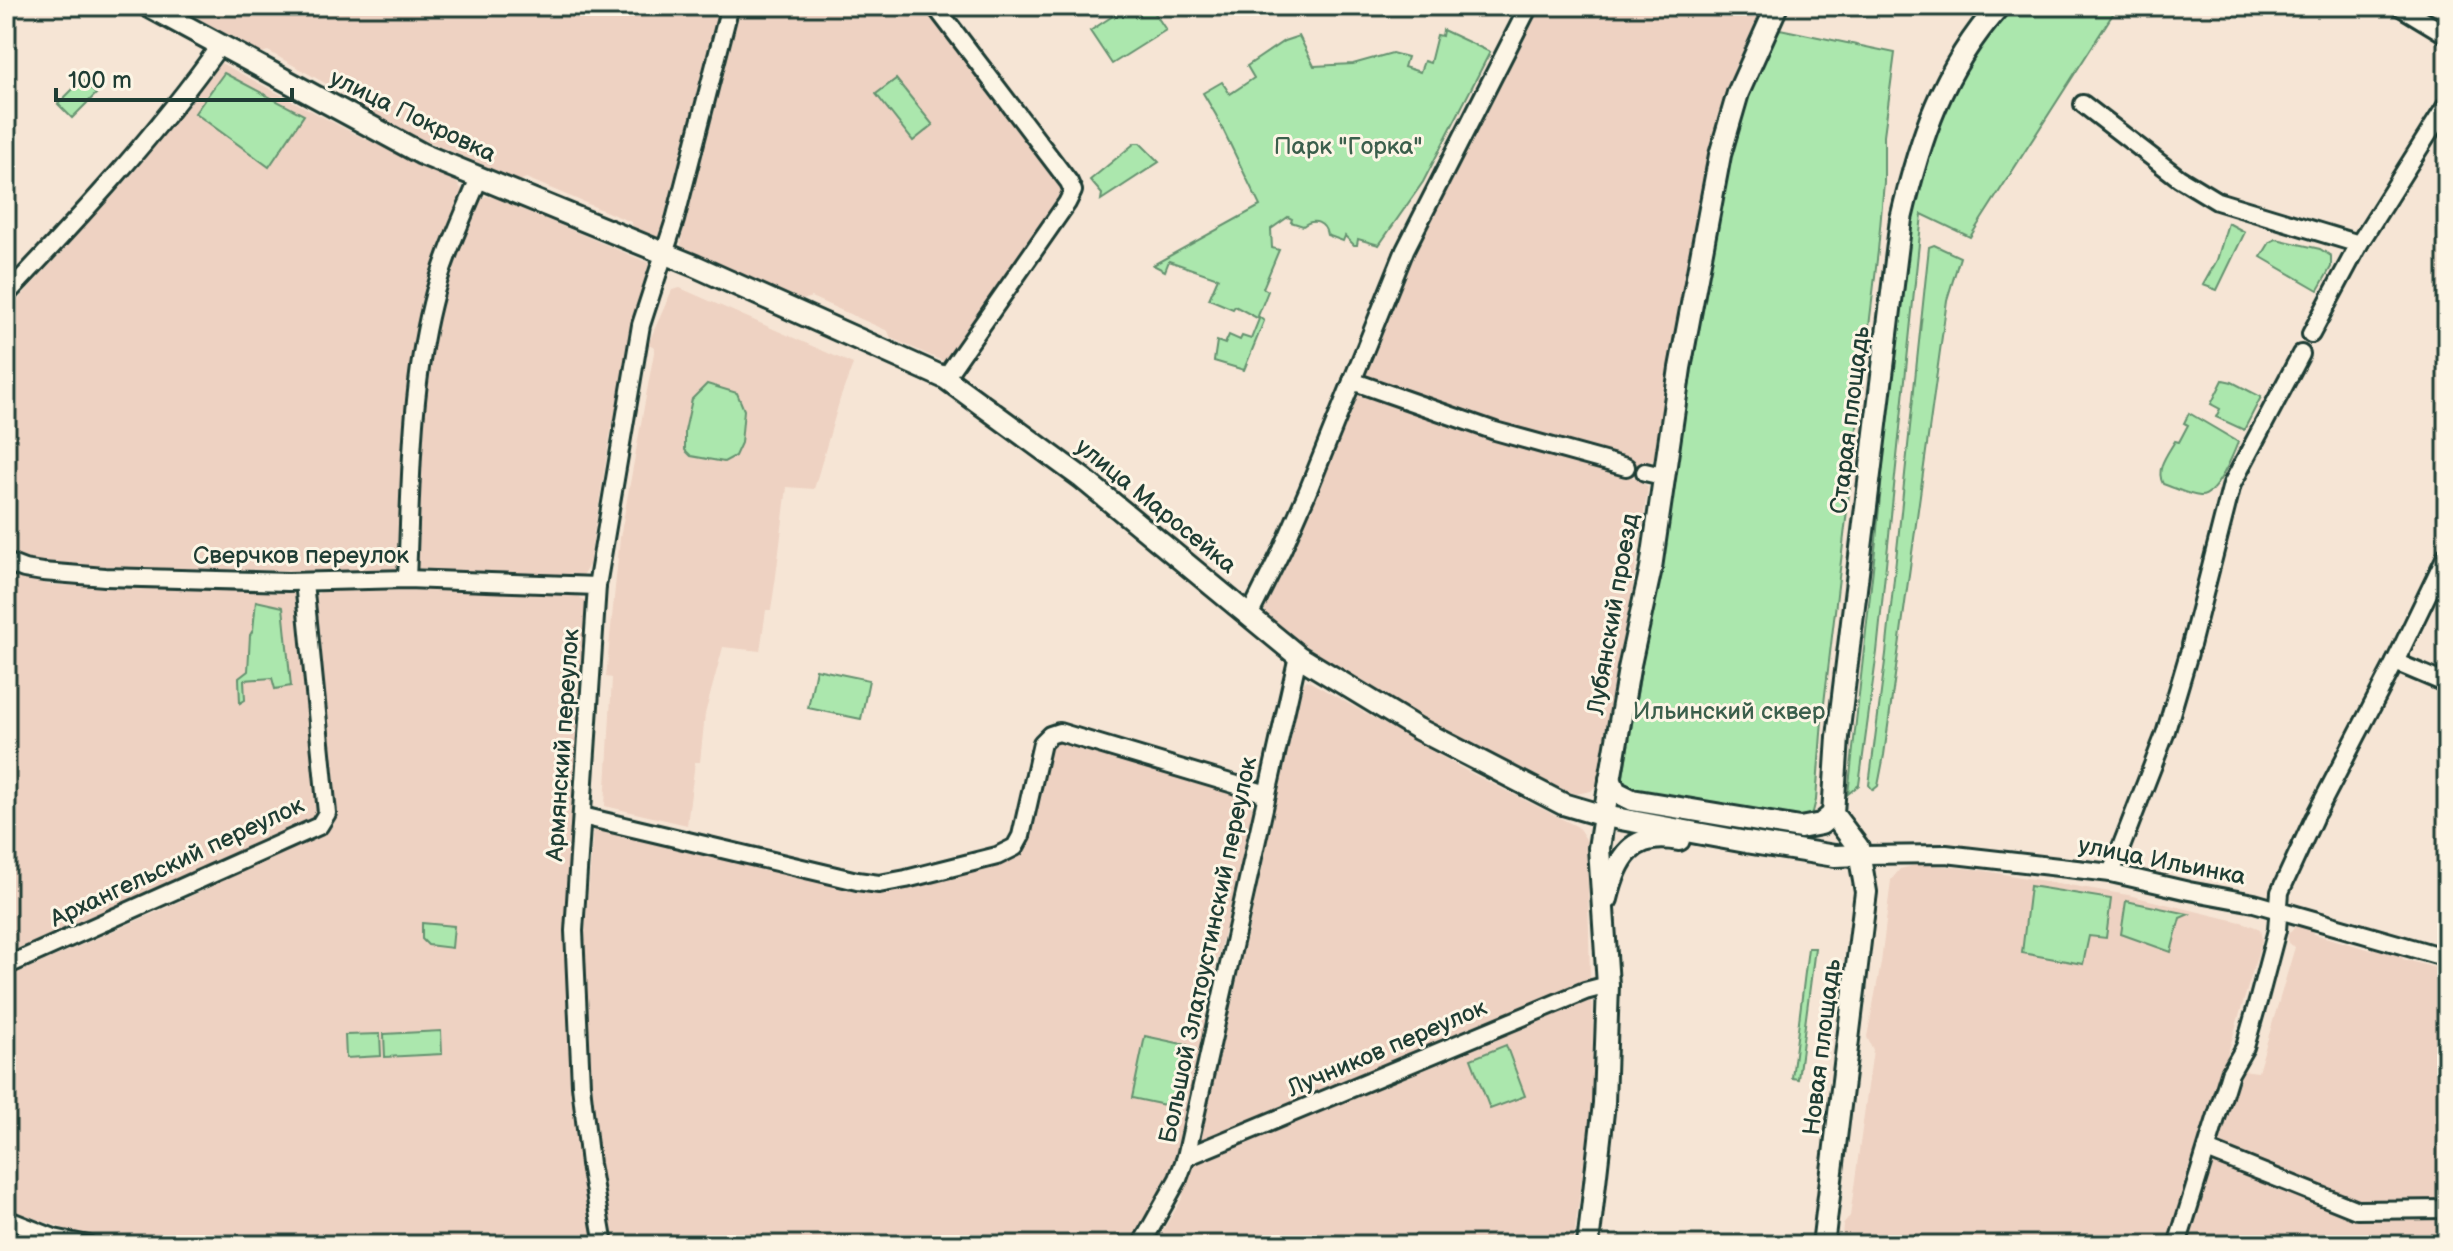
<svg xmlns="http://www.w3.org/2000/svg" width="2453" height="1251" font-family="'Balsamiq Sans',sans-serif">
	<style>
		.built { fill: #eed2c2 }
		.green { fill: #abe7ad; stroke: #659270; stroke-width: 2 }
		.lines { fill: none; stroke-linecap: round; stroke-linejoin: round }
		.minor-casing { stroke: #1f3d34; stroke-width: 22 }
		.major-casing { stroke: #1f3d34; stroke-width: 26 }
		.minor { stroke: #fcf5e5; stroke-width: 16 }
		.major { stroke: #fcf5e5; stroke-width: 20 }
		.labels { text-anchor: middle; dominant-baseline: central; stroke-width: 6; stroke-linejoin: round; paint-order: stroke }
		.street-label { font-size: 24px; fill: #1f3d34; stroke: #fcf5e5 }
		.park-label { font-size: 24px; fill: #3b5f4c; stroke: #fcf5e5 }
	</style>
	<rect width="100%" height="100%" fill="#f6e5d5"/>
	<filter id="ink" filterUnits="userSpaceOnUse"><feTurbulence type="fractalNoise" baseFrequency=".0125" numOctaves="2"/><feDisplacementMap in="SourceGraphic" scale="16" xChannelSelector="R" yChannelSelector="G"/><feConvolveMatrix kernelMatrix="1 2 1 2 8 2 1 2 1" color-interpolation-filters="sRGB"/></filter>
	<g filter="url(#ink)">
		<g class="built">
			<polygon points="186,6 724,6 714,44 709,50 702,80 704,86 699,107 693,112 667,211 671,216 659,237 646,234 634,229 631,222 526,178 520,181 397,128 357,107 355,100 268,51 261,53 190,14"/>
			<polygon points="739,6 926,6 1062,188 1060,199 1014,265 1014,271 947,363 891,338 888,331 811,297 803,300 687,251 681,245 682,232"/>
			<polygon points="1538,6 1768,6 1748,55 1736,65 1727,90 1730,97 1728,104 1720,110 1713,136 1717,144 1695,265 1656,455 1649,465 1643,466 1496,424 1363,378 1416,244"/>
			<polygon points="221,63 355,134 456,182 464,192 424,300 412,385 400,568 398,570 317,571 124,567 38,562 6,553 6,313 128,179"/>
			<polygon points="486,196 496,198 649,263 610,436 589,565 583,575 419,572 415,565 420,449 432,336 466,230 480,200"/>
			<polygon points="680,288 853,364 840,399 814,489 787,487 776,576 771,610 766,610 760,651 723,647 705,714 700,762 695,762 687,825 605,806 612,678 606,677 620,538 655,347 648,344 672,290"/>
			<polygon points="1359,391 1490,437 1590,467 1601,468 1639,479 1648,487 1603,778 1591,791 1576,794 1566,791 1436,725 1338,667 1295,638 1265,612 1265,604 1290,554"/>
			<polygon points="6,571 48,585 291,592 294,594 317,816 6,954"/>
			<polygon points="403,588 574,594 586,601 566,957 567,967 572,972 574,997 569,1003 581,1167 593,1245 177,1245 77,1233 6,1208 6,978 168,907 321,834 330,828 336,819 336,810 315,597 320,592"/>
			<polygon points="1307,680 1465,770 1578,827 1587,841 1590,979 1588,982 1206,1142 1197,1135 1200,1118 1206,1114 1248,932 1296,711 1294,706 1300,686"/>
			<polygon points="1057,742 1247,799 1253,809 1230,923 1224,931 1205,1015 1209,1021 1204,1044 1199,1048 1186,1109 1189,1115 1177,1163 1168,1186 1133,1245 611,1245 588,1089 583,958 593,832 600,829 854,890 877,892 905,888 999,863 1020,853 1026,843 1047,754"/>
			<polygon points="1920,864 1974,869 2128,895 2245,923 2260,929 2262,940 2170,1245 1841,1245 1843,1225 1850,1216 1873,1050 1867,1037 1881,963 1891,880 1900,869"/>
			<polygon points="2302,925 2311,928 2314,934 2371,950 2377,946 2400,953 2403,959 2447,971 2447,1199 2373,1202 2352,1201 2218,1145 2238,1074 2242,1070 2258,1072 2295,947 2288,943 2288,934 2295,926"/>
			<polygon points="1589,998 1593,1006 1592,1101 1573,1245 1154,1245 1183,1197 1182,1189 1195,1161 1214,1153 1220,1154 1579,1000"/>
			<polygon points="2217,1163 2359,1220 2447,1218 2447,1245 2184,1245 2208,1169"/>
		</g>
		<g class="green">
			<polygon points="1128,6 1150,6 1166,30 1112,64 1090,31"/>
			<polygon points="2010,6 2118,6 1970,237 1922,214 1877,652 1859,785 1848,794 1876,541 1903,242 1933,127 1975,49"/>
			<polygon points="1780,29 1895,53 1884,135 1884,182 1878,251 1822,720 1816,800 1813,812 1801,821 1627,793 1622,783 1730,145 1749,84"/>
			<path d="M1443 30 1490 52 1423 182 1379 245 1358 239 1357 245H1354L1345 236 1343 241 1327 235C1325 222 1314 218 1303 226L1291 222 1292 219 1288 217 1271 229 1272 248 1279 250 1263 288 1268 291 1258 316 1264 321 1244 370 1214 361 1217 341 1225 344 1229 335 1240 340 1242 336 1251 339 1259 319 1235 306 1233 309 1209 299 1218 278 1169 261 1165 271 1153 265 1260 206 1216 115 1203 93 1222 82 1230 94 1254 78 1247 66 1284 41 1299 36 1314 66 1353 64 1392 53 1407 57 1404 67 1420 72 1424 61 1430 63 1437 35 1442 36Z"/>
			<polygon points="224,73 304,115 269,167 195,113"/>
			<polygon points="896,79 933,125 913,141 876,94"/>
			<polygon points="82,80 96,94 72,118 58,104"/>
			<polygon points="1135,143 1140,143 1159,162 1101,200 1102,194 1090,180"/>
			<polygon points="2228,223 2245,232 2217,290 2203,285 2217,260"/>
			<polygon points="2276,239 2320,249 2331,256 2331,267 2318,290 2261,257 2270,242"/>
			<polygon points="1934,245 1960,257 1947,300 1884,755 1878,786 1873,790 1869,785 1886,654 1929,247"/>
			<polygon points="2223,380 2232,382 2261,397 2244,430 2216,417 2220,409 2211,404"/>
			<polygon points="707,384 737,393 744,410 741,443 735,456 724,462 691,456 685,450 685,431 692,399"/>
			<path d="M2189 413 2238 442C2233 455 2216 497 2200 496 2188 495 2175 488 2163 484 2155 469 2167 455 2175 441L2179 442 2188 425 2184 423Z"/>
			<polygon points="256,601 283,607 291,686 275,689 272,678 244,680 245,700 240,703 239,678 248,671 250,635 253,630"/>
			<polygon points="816,669 869,680 861,719 808,708"/>
			<polygon points="2030,886 2111,899 2106,938 2089,936 2083,964 2022,953"/>
			<polygon points="2126,901 2189,914 2180,918 2171,952 2121,934"/>
			<polygon points="422,923 454,926 452,948 428,945 422,939"/>
			<polygon points="1808,948 1815,948 1798,1079 1792,1078"/>
			<polygon points="441,1031 442,1054 385,1057 384,1034"/>
			<polygon points="380,1034 381,1056 346,1058 345,1035"/>
			<polygon points="1145,1036 1187,1045 1174,1107 1132,1098"/>
			<polygon points="1506,1045 1525,1096 1490,1109 1471,1059"/>
		</g>
		<g class="lines">
			<g class="minor-casing">
				<g id="minor">
					<polyline points="935,6 1069,182 1073,191 1067,203 945,378"/>
					<polyline points="2399,6 2447,35"/>
					<polyline points="2083,104 2179,178 2217,201 2359,244"/>
					<path d="M6 295C82 215 156 135 220 45"/>
					<polyline points="2311,334 2359,244 2447,104"/>
					<polyline points="1352,381 1495,431 1626,467"/>
					<polyline points="1645,472 1662,476"/>
					<polyline points="6,562 24,569 43,572 105,577 288,582 407,579 597,586"/>
					<path d="M407 579C411 488 410 393 432 304 442 261 462 219 479 178"/>
					<polyline points="1249,616 1282,550 1307,493 1405,250 1529,6"/>
					<polyline points="2191,645 2232,484 2301,354"/>
					<polyline points="2395,662 2447,684"/>
					<polyline points="2317,812 2395,662 2447,554"/>
					<polyline points="582,816 857,881 879,884 906,879 997,856 1015,847 1021,836 1042,743 1050,735 1059,732 1267,794"/>
					<polyline points="1861,855 1946,854 2111,873 2189,891 2254,903 2447,958"/>
					<polyline points="2111,873 2165,734 2189,653"/>
					<polyline points="6,966 319,826 327,813 304,582"/>
					<polyline points="2207,1150 2357,1210 2447,1209"/>
					<polyline points="1186,1157 1585,991 1608,985"/>
					<polyline points="6,1219 54,1238 88,1245"/>
					<polyline points="604,1245 590,1164 581,1085 574,931 597,586 641,325 675,220 730,6"/>
					<polyline points="1141,1245 1178,1179 1186,1157 1298,656"/>
					<polyline points="2177,1245 2230,1073 2245,1047 2259,998 2277,930 2280,892 2314,818"/>
				</g>
			</g>
			<g class="major-casing">
				<g id="major">
					<polyline points="148,6 422,154 695,266 945,378 1082,478 1298,656 1418,729 1563,804 1604,816 1746,842 1835,856 1861,855"/>
					<polyline points="1610,779 1616,792 1632,800 1800,828 1821,824 1833,814"/>
					<path d="M1607 899C1617 857 1632 831 1679 840"/>
					<polyline points="1588,1245 1604,1103 1608,985 1599,848 1604,816 1629,669 1651,568 1680,368 1720,155 1738,93 1777,6"/>
					<path d="M1823 1245 1866 892 1858 847 1833 814 1838 737 1901 219C1920 138 1942 70 1999 6"/>
				</g>
			</g>
			<use href="#minor" class="minor"/>
			<use href="#major" class="major"/>
		</g>
	</g>
	<g class="labels">
		<g class="street-label">
			<text transform="translate(413 116) rotate(26)">улица Покровка</text>
			<text transform="translate(1850 420) rotate(-83)">Старая площадь</text>
			<text transform="translate(1156 506) rotate(39)">улица Маросейка</text>
			<text x="301" y="555">Сверчков переулок</text>
			<text transform="translate(1613 614) rotate(-80)">Лубянский проезд</text>
			<text transform="translate(563 745) rotate(-86)">Армянский переулок</text>
			<text transform="translate(2162 861) rotate(11)">улица Ильинка</text>
			<text transform="translate(177 862) rotate(-25)">Архангельский переулок</text>
			<text transform="translate(1208 950) rotate(-78)">Большой Златоустинский переулок</text>
			<text transform="translate(1822 1047) rotate(-83)">Новая площадь</text>
			<text transform="translate(1387 1048) rotate(-23)">Лучников переулок</text>
		</g>
		<g class="park-label">
			<text x="1348" y="146">Парк "Горка"</text>
			<text x="1729" y="711">Ильинский сквер</text>
		</g>
	</g>
	<rect width="2453" height="1251" fill="none" stroke="#fcf5e5" stroke-width="32"/>
	<rect x="16" y="16" width="2421" height="1219" fill="none" stroke="#1f3d34" stroke-width="3" filter="url(#ink)"/>
	<path d="M56 88v12h236v-12" fill="none" stroke="#1f3d34" stroke-width="4"/>
	<text x="68" y="88" font-size="24" fill="#1f3d34" stroke="#fcf5e5" stroke-width="6" paint-order="stroke">100 m</text>
</svg>
